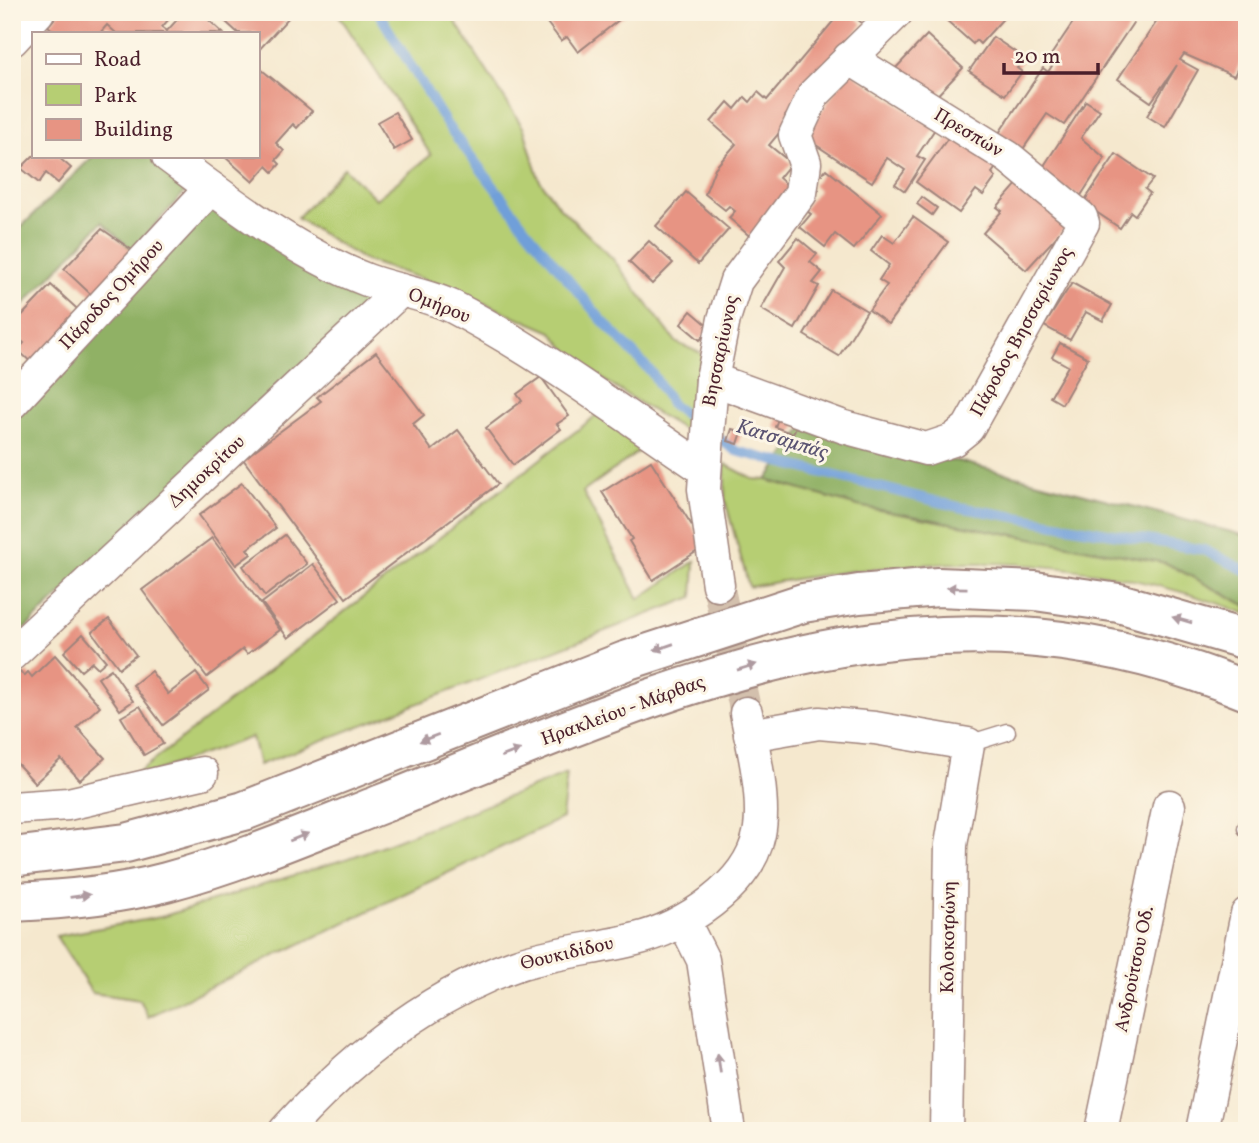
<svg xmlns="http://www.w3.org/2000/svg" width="1259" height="1143" font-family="Vollkorn,serif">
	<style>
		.green { fill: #b6ce73; stroke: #80764f; stroke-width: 2 }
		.forest { fill: #90b165; stroke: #6d6848; stroke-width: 2 }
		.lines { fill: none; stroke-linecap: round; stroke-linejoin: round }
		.stream { stroke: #709fd9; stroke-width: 10 }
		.building { fill: #e79483 }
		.street-tunnel { stroke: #d3c0ad; stroke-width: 32; stroke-dasharray: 32 16; stroke-linecap: butt }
		.lane-casing { stroke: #a0847c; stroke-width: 19 }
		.street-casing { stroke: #a0847c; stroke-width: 35 }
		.primary-casing { stroke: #a0847c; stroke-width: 42 }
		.lane { stroke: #fff; stroke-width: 16 }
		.street { stroke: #fff; stroke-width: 32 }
		.primary { stroke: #fff; stroke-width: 38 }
		.oneway { fill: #ae9aa0 }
		.labels { text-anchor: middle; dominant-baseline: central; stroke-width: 6; stroke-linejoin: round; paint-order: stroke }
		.street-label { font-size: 19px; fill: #4a1f2b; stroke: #fcf5e5 }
		.water-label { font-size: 21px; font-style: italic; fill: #595271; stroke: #fcf5e5 }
	</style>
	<rect width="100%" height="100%" fill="#fcf5e5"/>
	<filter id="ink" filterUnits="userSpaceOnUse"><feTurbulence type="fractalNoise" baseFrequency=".0143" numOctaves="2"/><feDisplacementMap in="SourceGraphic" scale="14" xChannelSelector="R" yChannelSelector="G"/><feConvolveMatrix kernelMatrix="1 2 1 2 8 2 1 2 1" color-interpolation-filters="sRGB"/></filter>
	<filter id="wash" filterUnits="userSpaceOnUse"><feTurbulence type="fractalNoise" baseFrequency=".00686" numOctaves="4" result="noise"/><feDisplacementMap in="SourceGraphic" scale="28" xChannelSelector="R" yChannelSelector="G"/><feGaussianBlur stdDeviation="1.57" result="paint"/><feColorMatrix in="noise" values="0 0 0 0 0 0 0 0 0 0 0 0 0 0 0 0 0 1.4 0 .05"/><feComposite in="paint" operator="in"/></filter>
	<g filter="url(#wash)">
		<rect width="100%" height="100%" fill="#f5e8ce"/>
		<g class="green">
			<path d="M337 12H449L524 129 539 179 558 206 612 258 677 343 703 354 686 431C644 405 580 372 552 332L444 286 364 260 297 218 344 168 376 199 431 155Z"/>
			<polygon points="602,411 649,444 583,492 639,599 695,561 693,597 259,765 252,737 127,781"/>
			<path d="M725 464 753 479 767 480 858 506 1166 563 1247 606V614C1076 548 926 554 749 587L725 500Z"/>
			<polygon points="567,774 562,818 148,1017 140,1000 92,993 56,936 161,917 355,856"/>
		</g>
		<g class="forest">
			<polygon points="93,156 151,156 192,184 132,250 102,222 12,317 12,236"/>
			<polygon points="215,203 376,297 12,641 12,412"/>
			<polygon points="806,424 904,457 958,461 1247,536 1247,606 1166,563 858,506 767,480"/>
		</g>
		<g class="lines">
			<polyline class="stream" points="378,12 447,125 527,230 600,318 652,373 672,405 736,451 959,507 1204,550 1247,571"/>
		</g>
		<g id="blocks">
			<g class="building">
				<polygon points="60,12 175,12 162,27 167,31 184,12 200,12 223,33 116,33 107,25 100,33 56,33 48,26"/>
				<polygon points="215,12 288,12 291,15 257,52 257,33 238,33"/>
				<polygon points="545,12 629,12 578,52 567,37 561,41 541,15"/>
				<polygon points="841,12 849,12 863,24 785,116 790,120 769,145 791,163 779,178 795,192 754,240 729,218 735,211 729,206 725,210 705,194 715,168 736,144 711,122 728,102 735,109 745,97 750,102 758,92 767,100"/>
				<polygon points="951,12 1009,12 980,44 976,40 973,44 945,19"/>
				<polygon points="1080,12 1139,14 1064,125 1047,114 1021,152 997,136 1043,68 1048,72 1057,58 1051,55"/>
				<polygon points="1163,12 1247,12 1247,49 1234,76 1184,54 1180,60 1198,70 1165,127 1147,116 1177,65 1151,102 1118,79"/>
				<polygon points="927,35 963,68 930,103 894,70"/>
				<polygon points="993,37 1024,58 1017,68 1022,72 1005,95 969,71"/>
				<polygon points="257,66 312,111 297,128 293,124 276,143 284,151 276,160 280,164 273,172 267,166 253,182 224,156 257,156"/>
				<polygon points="849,71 935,129 917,156 925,160 905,191 895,184 905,170 887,158 872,182 804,137"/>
				<polygon points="1086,101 1100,110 1081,138 1105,158 1080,197 1038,175"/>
				<polygon points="395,112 412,140 394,150 377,122"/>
				<polygon points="961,134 1000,162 992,173 996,177 983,195 976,190 959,213 916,182 948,138 955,142"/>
				<polygon points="1116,154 1153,179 1145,189 1150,193 1135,215 1131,212 1120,228 1083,203"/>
				<polygon points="33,156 57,156 71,168 58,183 46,173 39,183 21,168"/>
				<polygon points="826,169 882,214 854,249 835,234 825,247 800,227 811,214 804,209 819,190 813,185"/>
				<polygon points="1017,184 1069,223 1026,270 983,233 1002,211 997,207"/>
				<polygon points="686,192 729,229 698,264 656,226"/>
				<polygon points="922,197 937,208 932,215 917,204"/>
				<polygon points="913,217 948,242 888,324 869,310 887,285 879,280 889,265 871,251 882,235 894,243"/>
				<polygon points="102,229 132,250 99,302 64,269"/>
				<polygon points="798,238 817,254 810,262 822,272 813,283 819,286 795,329 761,309 785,267 779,261"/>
				<polygon points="649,241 673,263 652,284 629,262"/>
				<polygon points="1072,283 1112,305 1103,321 1086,312 1070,340 1044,326"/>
				<polygon points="51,285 86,317 38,369 18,350 24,343 12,332 12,326"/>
				<polygon points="831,290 867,311 839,356 804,335"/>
				<polygon points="691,311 711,328 700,340 681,324"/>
				<polygon points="1060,343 1088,358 1062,404 1050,397 1068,366 1052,357"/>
				<polygon points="376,352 424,415 413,424 432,450 458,430 498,484 346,598 243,459 321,401 317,397"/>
				<polygon points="541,377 569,416 557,424 561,429 513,465 486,428 522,401 517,394"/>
				<polygon points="779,416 797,424 793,434 775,427"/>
				<polygon points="732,429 742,432 738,444 728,441"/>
				<polygon points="651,461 705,546 653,580 629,541 632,539 602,492"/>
				<polygon points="242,483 276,528 247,549 251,554 236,565 199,515"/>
				<polygon points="285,535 307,564 265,596 243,566"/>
				<polygon points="212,538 280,630 247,654 243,649 207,677 142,590"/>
				<polygon points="313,564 340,599 288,638 262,603"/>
				<polygon points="109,619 136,655 119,668 92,632"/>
				<polygon points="83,634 106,661 98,668 92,662 81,671 64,652"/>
				<polygon points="55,655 100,706 77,727 105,758 80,780 61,759 35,783 12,758 12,680 21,672 24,676 28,672 32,677"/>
				<polygon points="111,669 133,701 120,710 98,678"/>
				<polygon points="151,671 168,694 196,673 209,690 163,725 133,685"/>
				<polygon points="140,706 163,744 144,755 121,717"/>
			</g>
		</g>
	</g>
	<g filter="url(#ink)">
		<use href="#blocks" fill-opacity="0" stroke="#a0847c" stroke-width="2"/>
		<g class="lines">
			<polyline class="street-tunnel" points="718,585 746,713"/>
			<g class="lane-casing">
				<g id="lane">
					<polyline points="968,744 1007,732"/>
					<polyline points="1246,828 1247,828"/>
				</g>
			</g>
			<g class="street-casing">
				<g id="street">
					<polyline points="12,40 38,12"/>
					<path d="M168 156C229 201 294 252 367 280 394 290 426 294 453 307 541 353 622 414 704 469"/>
					<polyline points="712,379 844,427 926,449 953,440 968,428 1083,223 1081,217 1008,157 849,58"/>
					<polyline points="12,403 211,188"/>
					<polyline points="718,585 704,489 712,379 724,319 736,281 801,193 805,163 795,135 814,94 897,12"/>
					<polyline points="12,654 401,290"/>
					<polyline points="750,735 819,723 875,728 968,744 951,845 946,1131"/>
					<polyline points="12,808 68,804 202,773"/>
					<polyline points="684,922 703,960 729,1131"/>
					<path d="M285 1131C349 1060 425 997 516 965 554 952 596 949 636 939 683 928 749 886 759 834 766 801 753 746 746 713"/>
					<polyline points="1101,1131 1169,806"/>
					<polyline points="1202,1131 1247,914"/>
				</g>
			</g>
			<g class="primary-casing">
				<g id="primary">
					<polyline points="12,857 126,843 244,811 625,661 803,603 859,594 938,587 1035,591 1119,603 1247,640"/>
					<path d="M12 902C63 900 117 895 166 882 241 862 312 831 384 803 679 685 929 560 1247 691"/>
				</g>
			</g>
			<use href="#lane" class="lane"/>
			<use href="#street" class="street"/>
			<use href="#primary" class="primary"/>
		</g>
		<defs><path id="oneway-solid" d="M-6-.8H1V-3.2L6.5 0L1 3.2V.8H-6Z" transform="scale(1.75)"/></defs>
		<g class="oneway">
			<use href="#oneway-solid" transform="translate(957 588) rotate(-179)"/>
			<use href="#oneway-solid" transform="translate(1182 620) rotate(-164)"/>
			<use href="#oneway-solid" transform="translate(664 647) rotate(161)"/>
			<use href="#oneway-solid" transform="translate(747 667) rotate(-17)"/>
			<use href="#oneway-solid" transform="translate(429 738) rotate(159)"/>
			<use href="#oneway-solid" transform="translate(511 753) rotate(-21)"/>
			<use href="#oneway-solid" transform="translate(299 837) rotate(-22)"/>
			<use href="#oneway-solid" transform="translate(80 896) rotate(-8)"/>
			<use href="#oneway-solid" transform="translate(719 1063) rotate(-98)"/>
		</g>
	</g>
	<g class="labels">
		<g class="street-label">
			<text transform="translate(968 133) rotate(31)">Πρεσπών</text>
			<text transform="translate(112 295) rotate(-47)">Πάροδος Ομήρου</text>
			<text transform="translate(439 306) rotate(22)">Ομήρου</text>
			<text transform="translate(1022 332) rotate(-61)">Πάροδος Βησσαρίωνος</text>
			<text transform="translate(721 351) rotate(-78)">Βησσαρίωνος</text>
			<text transform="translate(207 472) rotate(-43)">Δημοκρίτου</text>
			<text transform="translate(623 711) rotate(-20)">Ηρακλείου - Μάρθας</text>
			<text transform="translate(949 937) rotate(-89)">Κολοκοτρώνη</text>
			<text transform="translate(567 954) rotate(-13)">Θουκιδίδου</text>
			<text transform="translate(1135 969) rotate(-78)">Ανδρούτσου Οδ.</text>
		</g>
		<g class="water-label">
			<text transform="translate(782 440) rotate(17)">Κατσαμπάς</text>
		</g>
	</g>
	<rect width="1259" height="1143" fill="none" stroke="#fcf5e5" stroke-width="42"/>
	<rect x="32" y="32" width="228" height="126" fill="#fcf5e5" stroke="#b59f9b" stroke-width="2"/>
	<rect x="46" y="54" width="35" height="10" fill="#ffffff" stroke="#b59f9b" stroke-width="2"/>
	<text x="94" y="66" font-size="21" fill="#4a1f2b">Road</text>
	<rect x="46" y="84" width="35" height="21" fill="#b6ce73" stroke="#b59f9b" stroke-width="2"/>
	<text x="94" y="102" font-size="21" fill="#4a1f2b">Park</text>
	<rect x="46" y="119" width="35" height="21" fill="#e79483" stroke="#b59f9b" stroke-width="2"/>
	<text x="94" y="136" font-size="21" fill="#4a1f2b">Building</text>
	<path d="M1004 63v10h94v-10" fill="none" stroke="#4a1f2b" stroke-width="3.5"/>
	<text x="1014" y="63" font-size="21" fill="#4a1f2b" stroke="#fcf5e5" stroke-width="5" paint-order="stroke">20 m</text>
</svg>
